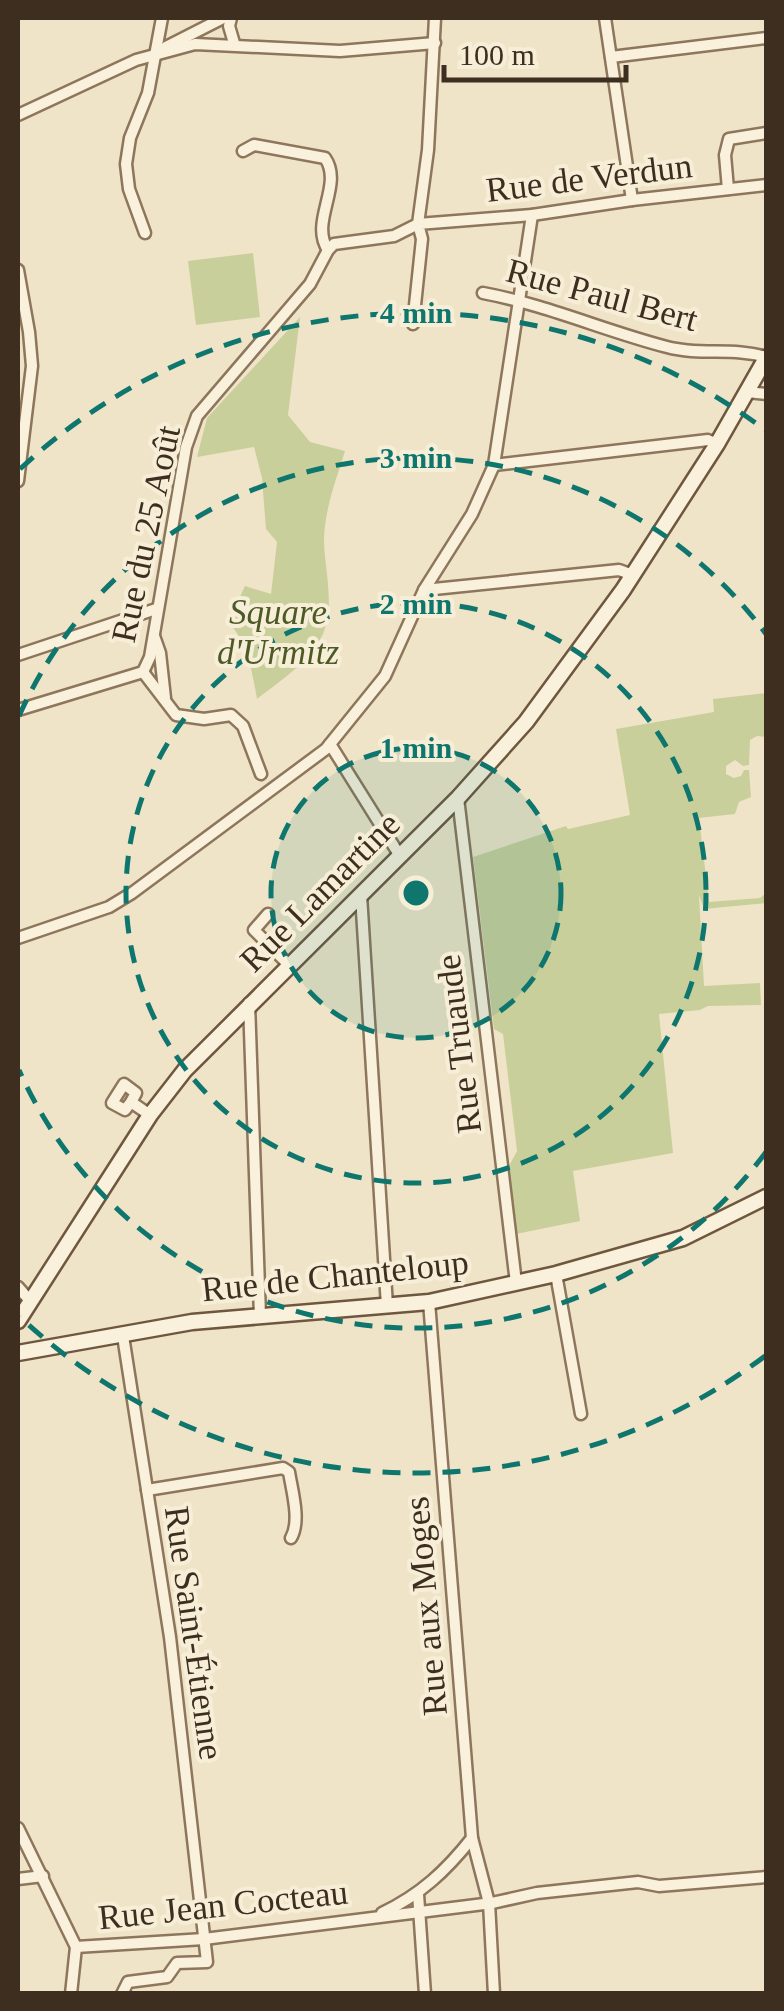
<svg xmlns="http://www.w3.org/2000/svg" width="784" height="2011" font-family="Georgia,serif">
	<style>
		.green { fill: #c9cf9b }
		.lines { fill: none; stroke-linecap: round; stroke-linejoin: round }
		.street-casing { stroke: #8d765c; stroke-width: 15 }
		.secondary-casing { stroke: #6f573f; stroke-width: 19 }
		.street { stroke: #faf1dc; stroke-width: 10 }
		.secondary { stroke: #faf1dc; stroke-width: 14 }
		.ring { fill: none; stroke: #0f766e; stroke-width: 5; stroke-dasharray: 18 12 }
		.labels { text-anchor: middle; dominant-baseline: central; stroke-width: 8; stroke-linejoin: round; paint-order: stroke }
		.street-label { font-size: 35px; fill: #3d2e20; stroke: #f7eed8 }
		.park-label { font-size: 35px; font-style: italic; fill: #4d5a26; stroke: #f7eed8 }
		.centre { fill: #0f766e; stroke: #f7eed8; stroke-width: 5 }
		.ring-label { font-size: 30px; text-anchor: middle; font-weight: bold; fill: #0f766e; stroke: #f7eed8; stroke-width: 8; stroke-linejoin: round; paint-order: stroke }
	</style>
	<rect width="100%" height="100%" fill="#f0e4c8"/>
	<g class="green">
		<polygon points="253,253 260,317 196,325 188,261"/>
		<path d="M300 317 288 415 310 442 345 451C336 480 324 511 324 542 325 571 335 606 323 634 309 663 281 680 257 699 252 671 248 643 228 622L245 586 271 594 277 542 266 529 262 478 254 447 197 457 207 418Z"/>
		<polygon points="766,693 766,737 757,736 750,740 749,765 743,766 735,760 726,766 726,774 734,778 741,776 744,770 749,770 751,797 739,802 735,814 699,818 709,902 760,898 766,893 766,903 704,909 699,895 704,986 760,983 761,1005 708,1006 700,1010 659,1014 673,1153 573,1171 580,1221 516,1234 509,1166 517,1151 503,1034 494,1029 473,857 566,826 568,829 630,815 616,729 714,712 713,699"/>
	</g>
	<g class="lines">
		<g class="street-casing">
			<g id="street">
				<polyline points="231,18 229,26 234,43"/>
				<polyline points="605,18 632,200"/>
				<polyline points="166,47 223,18"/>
				<polyline points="611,57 766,38"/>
				<polyline points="18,115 136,60 195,44 340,51 435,43"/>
				<path d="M243 151 254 145 325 158C344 185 309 222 328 250"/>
				<polyline points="728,189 725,155 729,139 766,133"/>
				<polyline points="145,233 129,189 126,164 130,138 148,93 162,18"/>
				<polyline points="18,270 29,332 32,366 18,481"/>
				<path d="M483 293C547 305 605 331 667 347 700 356 734 347 766 357"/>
				<polyline points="413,324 422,239 418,224 532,215 632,200 766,185"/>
				<polyline points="747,392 766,394"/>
				<polyline points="494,465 708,440 717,444"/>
				<polyline points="424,590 619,570 633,575"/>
				<polyline points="154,636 160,653 165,698"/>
				<polyline points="18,655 156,609"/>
				<polyline points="143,672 150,657 186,447 197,416 310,284 328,250 334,244 394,236 418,224 428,150 435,18"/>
				<polyline points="143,672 176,715 204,719 231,715 243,726 261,774"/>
				<polyline points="18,710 143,672"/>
				<polyline points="330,744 400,856"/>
				<polyline points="458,798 516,1283"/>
				<polyline points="361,895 387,1306"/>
				<polyline points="268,914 254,930 289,965"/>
				<polyline points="18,938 109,907 132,893 326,749 385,676 424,590 472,514 494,465 532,215"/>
				<polyline points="249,1003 260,1316"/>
				<polyline points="131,1102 125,1110 112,1103 124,1084 136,1093 131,1102 150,1115"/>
				<polyline points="556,1274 581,1414"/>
				<polyline points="18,1287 31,1302"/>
				<polyline points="429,1302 472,1838 489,1903 494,1994"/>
				<path d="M147 1490 283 1468 289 1472C292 1491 301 1521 291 1538"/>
				<polyline points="18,1828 76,1947 71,1994"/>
				<polyline points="18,1879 43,1876"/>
				<polyline points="418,1894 425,1994"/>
				<path d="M382 1913C420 1895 446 1871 472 1838"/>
				<polyline points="76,1947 204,1939 492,1903 537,1893 638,1882 659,1886 766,1877"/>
				<polyline points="122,1994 128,1982 167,1977 177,1963 207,1962 170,1637 123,1336"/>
			</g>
		</g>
		<g class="secondary-casing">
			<g id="secondary">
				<polyline points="18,1321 150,1115 185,1070 458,798 526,722 623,590 717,444 766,358"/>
				<polyline points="18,1353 192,1322 429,1302 556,1274 683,1238 766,1197"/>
			</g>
		</g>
		<use href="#street" class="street"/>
		<use href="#secondary" class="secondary"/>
	</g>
	<circle cx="416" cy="893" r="145" fill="#0f766e" fill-opacity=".12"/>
	<g class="ring">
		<circle cx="416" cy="893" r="145"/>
		<circle cx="416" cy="893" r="290"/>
		<path d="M766 1152A435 435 0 0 1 19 1070M19 716A435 435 0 0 1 766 634"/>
		<path d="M765 1356A580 580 0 0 1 20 1317M20 469A580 580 0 0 1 765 430"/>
	</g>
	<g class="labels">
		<g class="street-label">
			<text transform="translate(589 178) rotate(-7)">Rue de Verdun</text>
			<text transform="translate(602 295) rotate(15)">Rue Paul Bert</text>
			<text transform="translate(146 534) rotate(-78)">Rue du 25 Août</text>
			<text transform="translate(320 892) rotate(-45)">Rue Lamartine</text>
			<text transform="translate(459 1044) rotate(-97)">Rue Truaude</text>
			<text transform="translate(335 1276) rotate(-6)">Rue de Chanteloup</text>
			<text transform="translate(426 1606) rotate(-95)">Rue aux Moges</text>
			<text transform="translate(194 1633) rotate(82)">Rue Saint-Étienne</text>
			<text transform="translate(223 1905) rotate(-6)">Rue Jean Cocteau</text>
		</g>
		<g class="park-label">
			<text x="278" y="612">Square<tspan x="278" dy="40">d'Urmitz</tspan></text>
		</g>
	</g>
	<circle cx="416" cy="893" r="15" class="centre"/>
	<g class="ring-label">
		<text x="416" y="323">4 min</text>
		<text x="416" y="468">3 min</text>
		<text x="416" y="614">2 min</text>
		<text x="416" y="758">1 min</text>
	</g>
	<rect width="784" height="2011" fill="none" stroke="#3d2e20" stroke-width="40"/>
	<path d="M444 65v15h182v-15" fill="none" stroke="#3d2e20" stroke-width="5"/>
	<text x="459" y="65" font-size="30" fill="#3d2e20" stroke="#f7eed8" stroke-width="8" paint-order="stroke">100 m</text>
</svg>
